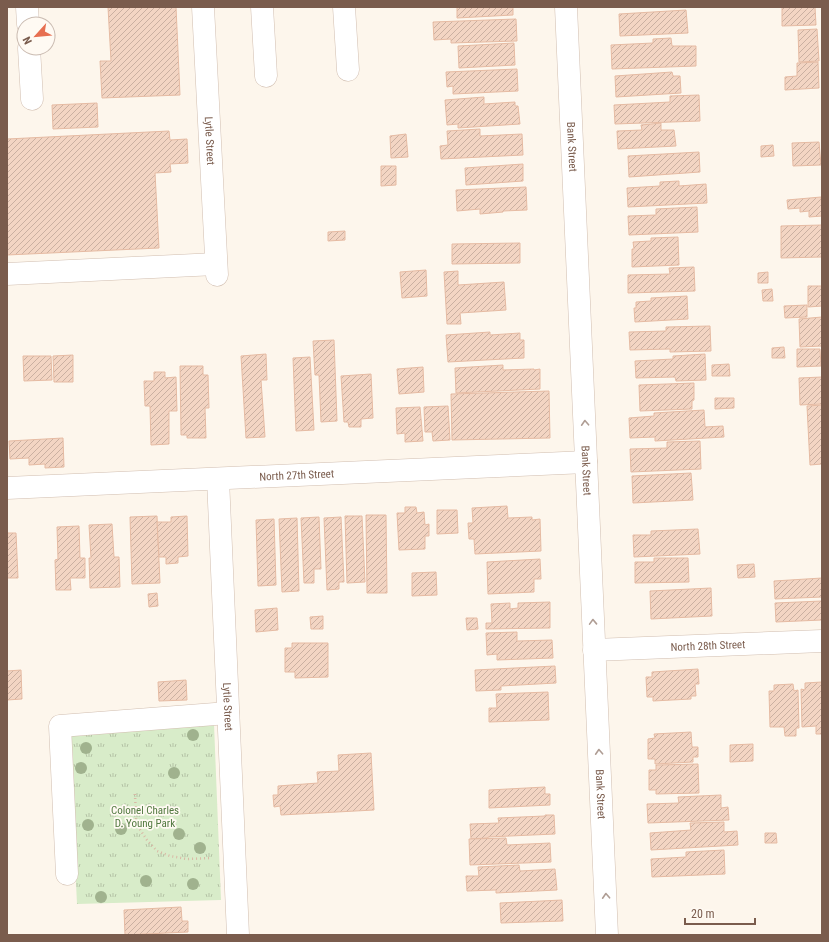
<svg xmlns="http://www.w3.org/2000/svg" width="829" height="942" font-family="'Roboto Condensed',sans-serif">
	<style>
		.grass { fill: url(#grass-tufts) }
		.building { fill: url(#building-hatch); stroke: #e6bba3 }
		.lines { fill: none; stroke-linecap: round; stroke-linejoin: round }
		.minor-casing { stroke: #d1beb0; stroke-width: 23 }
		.path { stroke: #d9b8a5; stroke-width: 2.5; stroke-dasharray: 1 3; stroke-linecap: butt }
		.minor { stroke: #fff; stroke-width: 22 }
		.tree { fill: #a0b28e }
		.oneway { stroke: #af9d94 }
		.labels { text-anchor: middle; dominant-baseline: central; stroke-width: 3.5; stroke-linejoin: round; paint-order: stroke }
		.street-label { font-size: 11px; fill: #7a5c4d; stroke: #fffaf3 }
		.park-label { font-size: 11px; fill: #537a41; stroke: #fffaf3 }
	</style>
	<defs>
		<pattern id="grass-tufts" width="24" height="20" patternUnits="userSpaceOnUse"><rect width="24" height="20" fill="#d8ecc9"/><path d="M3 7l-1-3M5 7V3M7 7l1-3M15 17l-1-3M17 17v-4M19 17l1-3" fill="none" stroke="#b4c2a5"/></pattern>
		<pattern id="building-hatch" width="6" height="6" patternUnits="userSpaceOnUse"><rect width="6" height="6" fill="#f3d5c3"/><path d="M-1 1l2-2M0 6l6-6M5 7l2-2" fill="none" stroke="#cab0a1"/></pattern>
	</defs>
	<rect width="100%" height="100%" fill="#fdf6ec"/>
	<polygon class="grass" points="214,724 221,900 77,904 69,734"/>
	<g class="building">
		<polygon points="108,7 176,7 180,95 102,98 100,61 111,61"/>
		<polygon points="457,7 513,7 513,15 457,18"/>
		<polygon points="782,7 815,7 816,25 782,26"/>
		<polygon points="686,10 688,33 620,36 619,14"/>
		<polygon points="516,19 517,41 451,43 451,39 434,40 433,22"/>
		<polygon points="817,29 819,61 799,62 798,30"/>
		<polygon points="671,38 672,46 696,46 696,66 612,69 611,45 653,43 653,39"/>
		<polygon points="514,43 515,65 459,68 458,46"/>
		<polygon points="818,62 819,88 785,90 785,77 797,76 797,63"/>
		<polygon points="517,69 518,91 453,94 453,86 447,87 446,72"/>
		<polygon points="672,72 673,76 680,76 681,93 616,97 615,76"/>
		<polygon points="699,95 700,121 615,124 614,105 670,102 670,96"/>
		<polygon points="484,97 484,104 515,102 515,106 518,106 520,124 458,128 458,124 447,125 445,100"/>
		<polygon points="97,103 98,127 53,129 52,105"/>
		<polygon points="661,123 661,130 674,130 676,146 618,149 617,131 642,130 641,125"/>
		<polygon points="480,129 480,136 522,134 523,155 441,159 440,146 448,145 447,131"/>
		<polygon points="169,131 170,140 187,139 188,163 170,164 171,172 155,173 159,248 7,255 7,139"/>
		<polygon points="406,134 408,157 391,158 390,136"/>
		<polygon points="819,142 821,165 793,166 792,143"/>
		<polygon points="773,145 774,156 761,157 761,146"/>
		<polygon points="699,152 700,172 629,177 628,156"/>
		<polygon points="523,164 523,181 466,185 465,168"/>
		<polygon points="381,166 396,166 396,185 381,186"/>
		<polygon points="679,181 679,186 706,184 707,203 628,207 627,188 660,186 660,182"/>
		<polygon points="526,187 527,210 503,211 503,212 480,214 480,209 457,211 456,190"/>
		<polygon points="821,197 822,216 809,217 809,211 800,212 800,208 788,209 787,200"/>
		<polygon points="697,207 698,232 629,235 628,216 656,215 656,209"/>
		<polygon points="822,225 822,257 781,258 781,226"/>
		<polygon points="345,231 345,240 328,241 328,232"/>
		<polygon points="678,237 679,265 632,267 632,249 634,249 633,242 651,241 651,238"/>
		<polygon points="520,243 520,263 452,264 452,244"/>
		<polygon points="694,267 695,291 628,293 628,275 670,274 669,268"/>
		<polygon points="426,270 427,296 402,298 400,272"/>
		<polygon points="458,271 458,285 504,282 506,310 460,313 461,324 447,324 444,272"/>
		<polygon points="768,272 768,283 758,283 758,273"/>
		<polygon points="808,286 822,286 822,306 808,307"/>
		<polygon points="772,289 773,301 763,301 762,290"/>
		<polygon points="687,296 688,319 635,322 634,308 636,308 636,302 651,301 651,298"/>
		<polygon points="807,305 807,317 785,318 784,306"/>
		<polygon points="822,317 822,346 800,347 799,319"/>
		<polygon points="710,326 711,351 670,352 670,349 630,350 629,332 666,331 666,327"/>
		<polygon points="490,332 490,335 520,333 520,340 524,340 524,358 448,362 446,335"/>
		<polygon points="334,340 337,421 321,422 319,375 315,375 313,341"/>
		<polygon points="784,347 785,358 772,358 772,348"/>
		<polygon points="797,349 820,349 821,366 797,367"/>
		<polygon points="266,354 267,380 261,380 265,437 246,438 241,356"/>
		<polygon points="705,354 706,380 676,381 675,377 636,378 635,361 673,359 673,356"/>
		<polygon points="73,355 73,382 54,382 53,356"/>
		<polygon points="23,356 51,356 52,380 24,381"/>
		<polygon points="310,357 314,430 296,431 293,358"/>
		<polygon points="729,364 730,376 712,376 712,365"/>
		<polygon points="503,365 503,370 534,369 534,370 540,369 540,389 456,393 455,368"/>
		<polygon points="180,366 203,366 203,375 208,375 209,408 205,408 206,438 187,438 187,435 181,435"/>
		<polygon points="423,367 424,392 399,394 397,369"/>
		<polygon points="154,372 165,372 165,378 176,377 177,411 169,411 169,444 151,445 150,406 145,406 144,381 154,381"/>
		<polygon points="371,374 373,418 361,419 361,427 349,427 348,422 344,422 341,376"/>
		<polygon points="822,377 822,404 800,405 799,378"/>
		<polygon points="694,383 694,400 692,401 692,409 640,411 639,385"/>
		<polygon points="549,391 550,438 452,440 451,394"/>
		<polygon points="715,398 734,398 734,408 715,409"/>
		<polygon points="822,405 822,464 810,465 807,406"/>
		<polygon points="448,406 450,440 433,441 432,432 425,432 424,407"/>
		<polygon points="420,407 423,441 405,442 405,433 397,434 396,408"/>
		<polygon points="704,410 705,427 723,426 724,437 655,441 655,437 630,438 629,418 654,416 654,413"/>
		<polygon points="63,438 64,467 45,468 45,464 29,465 29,458 10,459 9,441"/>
		<polygon points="700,441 701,469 631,472 630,449 667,448 667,442"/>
		<polygon points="691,473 693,500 633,503 632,476"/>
		<polygon points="507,506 508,518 532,517 532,520 540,519 541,551 475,554 474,539 469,539 468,523 473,523 472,508"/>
		<polygon points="405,507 416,507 417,513 424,512 425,525 429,524 429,536 425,536 425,549 399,550 397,513 405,513"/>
		<polygon points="437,510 457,510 458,533 437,534"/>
		<polygon points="366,515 386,515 387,593 367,593"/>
		<polygon points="157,516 160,583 132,584 130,517"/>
		<polygon points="187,516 188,556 178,557 178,563 166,564 166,557 159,557 157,522 171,522 171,517"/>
		<polygon points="345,516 362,516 365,582 347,583"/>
		<polygon points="319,517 321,569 314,569 314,583 304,583 301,518"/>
		<polygon points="341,517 344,582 339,582 339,589 327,590 324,518"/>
		<polygon points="297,518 299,591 282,592 279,519"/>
		<polygon points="274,519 276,585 258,586 256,520"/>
		<polygon points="112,524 114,557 119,557 120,587 90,588 89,558 91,558 89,525"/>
		<polygon points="79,526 80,558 85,558 85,578 70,578 71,590 56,590 55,560 58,559 57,527"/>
		<polygon points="698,529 700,554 634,557 633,535 651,535 651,531"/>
		<polygon points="7,533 16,533 18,578 7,578"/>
		<polygon points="654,558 688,558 689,582 635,583 635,562 654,562"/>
		<polygon points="540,559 541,579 534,579 534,592 488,594 487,562"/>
		<polygon points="754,564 755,577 738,578 737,565"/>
		<polygon points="436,572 437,595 412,596 412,573"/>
		<polygon points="822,578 822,597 775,599 774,581"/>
		<polygon points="711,588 712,616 651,619 650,591"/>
		<polygon points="157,593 158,606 149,607 148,594"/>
		<polygon points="822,601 822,620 776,622 775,603"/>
		<polygon points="550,602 550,628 486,629 486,623 492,623 491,604 510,603 510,609 518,608 518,603"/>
		<polygon points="277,608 278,630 256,632 255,610"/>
		<polygon points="323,616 323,629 311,629 310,617"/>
		<polygon points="466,618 477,618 478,629 467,630"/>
		<polygon points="517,632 517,641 552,640 553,658 497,660 497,654 487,655 486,633"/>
		<polygon points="292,643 328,643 328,677 295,678 295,672 285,672 285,648 292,648"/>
		<polygon points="555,666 556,683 501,686 501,690 476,691 475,670"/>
		<polygon points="698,669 699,684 695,684 696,696 691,696 691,699 653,701 653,697 647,697 646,677 652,677 652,672"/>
		<polygon points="21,670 22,699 7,700 7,671"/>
		<polygon points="186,680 187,700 159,701 158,682"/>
		<polygon points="822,682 822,734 816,734 816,726 802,727 801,689 805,690 805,683"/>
		<polygon points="793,684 794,691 798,690 799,728 796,728 796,736 785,736 784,727 770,727 769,691 774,691 774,685"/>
		<polygon points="548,692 549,720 489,722 489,708 497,708 496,694"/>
		<polygon points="691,732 692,747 698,747 698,757 693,757 693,762 655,764 655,759 648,759 648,739 655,738 654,734"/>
		<polygon points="753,744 753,761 730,762 730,745"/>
		<polygon points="371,753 374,810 281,815 280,806 274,807 273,795 278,795 278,786 318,783 317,772 339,771 338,755"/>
		<polygon points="698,764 699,793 656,794 656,790 649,790 649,770 656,770 656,765"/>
		<polygon points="545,787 545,794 550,794 550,805 489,808 489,790"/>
		<polygon points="721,795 721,808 728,807 729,820 648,823 647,804 679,803 678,797"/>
		<polygon points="545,815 554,815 555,834 488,837 488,838 471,839 470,824 499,823 498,818 545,816"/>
		<polygon points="724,822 724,832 737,831 738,845 651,850 650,833 691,830 690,823"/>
		<polygon points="765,833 776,833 777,843 765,843"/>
		<polygon points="506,838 507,845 550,843 551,862 470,865 469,839"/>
		<polygon points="724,850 725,874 652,877 651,859 686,857 686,852"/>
		<polygon points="519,865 520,871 555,869 557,890 496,893 496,890 467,891 466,876 479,876 478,867"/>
		<polygon points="562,900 563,921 501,923 500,903"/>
		<polygon points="181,907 182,921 188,921 188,932 125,935 124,910"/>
	</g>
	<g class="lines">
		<g class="minor-casing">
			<g id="minor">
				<polyline points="27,7 28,24"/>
				<path id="s1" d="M203 7 217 275"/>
				<polyline points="262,7 266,76"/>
				<polyline points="344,7 348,70"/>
				<path id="s2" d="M566 7 607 935"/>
				<polyline points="29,48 32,99"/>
				<polyline points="7,274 216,264"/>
				<path id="s3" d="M218 479 238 935"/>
				<path id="s4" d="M7 488 586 462"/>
				<path id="s5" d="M594 650 822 641"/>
				<polyline points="67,874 60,726 228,713"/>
			</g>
		</g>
		<polyline class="path" points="135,794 136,818 139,828 147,840 157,851 170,856 187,859 212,858"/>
		<use href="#minor" class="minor"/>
	</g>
	<g class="tree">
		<circle cx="193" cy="735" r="6"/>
		<circle cx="86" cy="748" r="6"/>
		<circle cx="81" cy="768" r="6"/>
		<circle cx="174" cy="773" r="6"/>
		<circle cx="88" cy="825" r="6"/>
		<circle cx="121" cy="829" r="6"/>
		<circle cx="179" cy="834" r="6"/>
		<circle cx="200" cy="848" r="6"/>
		<circle cx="146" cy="881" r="6"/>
		<circle cx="193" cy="884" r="6"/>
		<circle cx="101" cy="897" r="6"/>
	</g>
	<defs><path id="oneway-chevron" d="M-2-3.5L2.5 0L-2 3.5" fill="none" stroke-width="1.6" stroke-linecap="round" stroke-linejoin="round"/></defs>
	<g class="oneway">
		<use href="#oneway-chevron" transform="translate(585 423) rotate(-93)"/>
		<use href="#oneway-chevron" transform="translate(593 622) rotate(-92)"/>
		<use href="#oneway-chevron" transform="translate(599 752) rotate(-93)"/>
		<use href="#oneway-chevron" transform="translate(606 896) rotate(-93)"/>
	</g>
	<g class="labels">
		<g class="street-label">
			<text stroke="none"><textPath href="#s1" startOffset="134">Lytle Street</textPath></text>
			<text stroke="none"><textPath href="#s2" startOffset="140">Bank Street</textPath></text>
			<text stroke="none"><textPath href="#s2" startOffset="464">Bank Street</textPath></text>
			<text stroke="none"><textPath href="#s4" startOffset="290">North 27th Street</textPath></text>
			<text stroke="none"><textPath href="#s5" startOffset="114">North 28th Street</textPath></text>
			<text stroke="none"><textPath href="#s3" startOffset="228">Lytle Street</textPath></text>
			<text stroke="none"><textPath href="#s2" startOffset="788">Bank Street</textPath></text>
		</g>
		<g class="park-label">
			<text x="145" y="810">Colonel Charles<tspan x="145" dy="13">D. Young Park</tspan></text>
		</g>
	</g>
	<rect width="829" height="942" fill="none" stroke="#7a5c4d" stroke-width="16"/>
	<g transform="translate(36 36) rotate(243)"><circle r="19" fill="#fffaf3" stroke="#cabbb1"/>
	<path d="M0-3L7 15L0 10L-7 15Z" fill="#e76f51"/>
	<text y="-6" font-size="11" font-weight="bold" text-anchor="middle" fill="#7a5c4d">N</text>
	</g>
	<path d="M685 918v6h70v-6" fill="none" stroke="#7a5c4d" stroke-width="2"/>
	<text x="691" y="918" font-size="12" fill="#7a5c4d" stroke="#fffaf3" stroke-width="3" paint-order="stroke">20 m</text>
</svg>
